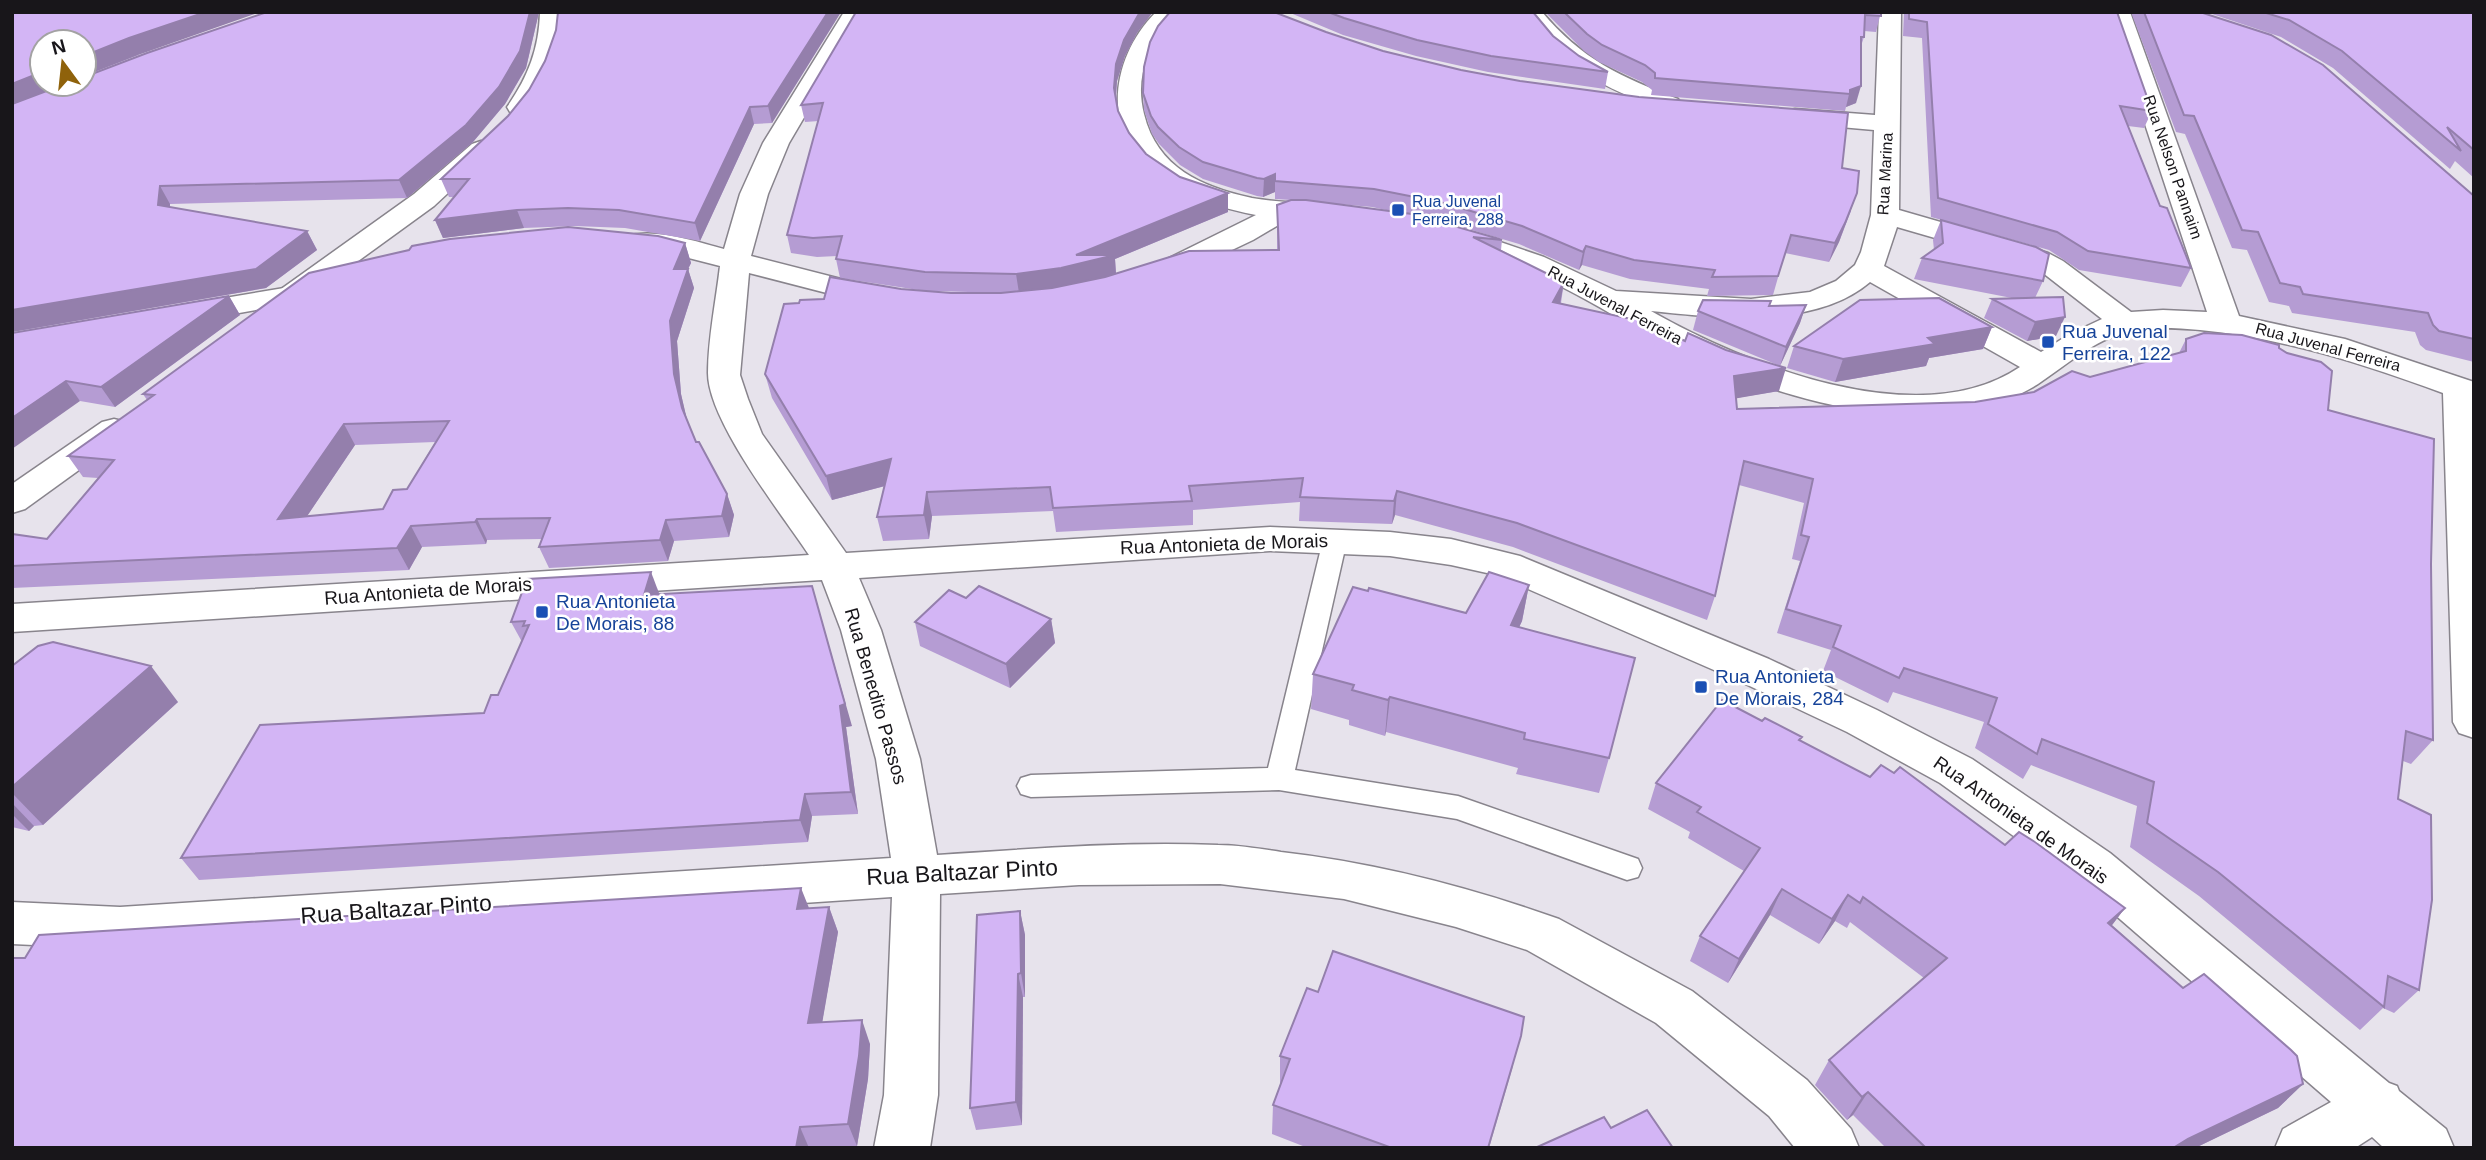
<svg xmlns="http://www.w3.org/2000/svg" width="2486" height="1160" font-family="Helvetica,sans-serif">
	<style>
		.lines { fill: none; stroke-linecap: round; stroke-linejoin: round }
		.lane-casing { stroke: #88848c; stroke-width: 3 }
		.street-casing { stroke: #88848c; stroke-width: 3 }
		.secondary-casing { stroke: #88848c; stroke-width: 3 }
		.lane { fill: #fff; fill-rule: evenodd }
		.street { fill: #fff; fill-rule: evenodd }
		.secondary { fill: #fff; fill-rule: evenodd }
		.wall { fill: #b59cd3; fill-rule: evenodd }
		.shaded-wall { fill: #947fac }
		.building { fill: #d3b5f5; stroke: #947fac; stroke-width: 2; fill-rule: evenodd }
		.transit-dot { fill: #1a4fb4; stroke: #fff; stroke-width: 2.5 }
		.labels { text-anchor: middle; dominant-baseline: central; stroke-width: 5; stroke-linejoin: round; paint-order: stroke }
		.far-street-label { font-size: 16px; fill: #18161a; stroke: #fff }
		.far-transit-label { font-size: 16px; fill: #164399; stroke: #fff; text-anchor: start }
		.transit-label { font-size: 19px; fill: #164399; stroke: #fff; text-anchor: start }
		.street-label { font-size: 19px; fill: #18161a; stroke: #fff }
		.near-street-label { font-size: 23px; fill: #18161a; stroke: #fff }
	</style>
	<rect width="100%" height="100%" fill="#e7e3ec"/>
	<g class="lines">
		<g class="lane-casing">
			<polygon id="lane" points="1335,532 1343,534 1347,540 1295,770 1458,796 1638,859 1642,868 1638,877 1627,880 1457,819 1279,790 1031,797 1021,794 1017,786 1021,778 1031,775 1268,768 1323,540 1327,534"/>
		</g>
		<g class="street-casing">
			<g id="street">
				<path d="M844 12H866L789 143 768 194 751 256 888 291 892 297 888 303 877 306 749 273 740 375 748 399 762 434 846 553 1270 527 1390 532 1451 539 1520 556 1769 659 1877 710 1972 759 2110 853 2389 1083 2397 1086 2399 1091 2446 1129 2454 1148H2384L2372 1137 2355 1148H2275L2283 1129 2331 1102 2076 881 1940 783 1847 732 1739 681 1496 575 1451 565 1390 556 1270 551 859 578 881 630 920 759 937 855C1031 849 1124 841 1218 845 1239 845 1261 849 1281 852 1377 863 1469 887 1559 919L1692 991 1807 1080 1851 1129 1859 1148H1795L1769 1116 1656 1023 1527 950 1456 927 1344 899 1220 884 1079 885 940 894 938 1095 930 1148H874L884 1095 892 897 120 949 12 944V902L120 907 891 858 876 759 841 630 822 580 12 632V604L809 555C781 513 708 421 708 373 708 338 716 301 720 266L677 255 625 248 621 242 625 236C657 228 694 241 724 249L740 194 763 143Z"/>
				<path d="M1156 12H1180C1169 27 1156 38 1148 56 1140 75 1139 94 1144 114 1157 168 1202 187 1252 198 1280 203 1310 202 1338 209L1342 215 1338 221 1328 223 1287 220 1253 240 1173 278 1163 281 1153 278 1148 272 1153 266 1256 215C1226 209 1196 201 1169 186 1101 147 1105 63 1156 12Z"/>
				<path d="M1519 12H1542C1581 59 1621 77 1678 99L1681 104 1678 109 1669 111 1660 109C1604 87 1555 64 1519 12Z"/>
				<path d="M1879 12H1901L1899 210 2048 253 2063 261 2131 312 2163 310 2207 312 2108 12H2130L2239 316 2345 339 2474 382V738L2459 733 2453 722 2443 393C2364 364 2284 338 2200 330 2174 328 2145 325 2120 334 2089 344 2065 366 2038 384 1993 413 1936 417 1883 413 1826 409 1730 378 1679 352 1636 330 1596 303 1552 282 1517 264 1479 253 1442 241L1438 235 1442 229 1452 227 1462 229 1544 257 1616 291 1751 299 1810 292 1836 281 1855 265 1861 252 1871 215 1874 130 1795 123 1786 121 1783 116 1786 111 1795 109 1875 115ZM1897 227 2028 265 2043 273 2102 319 2070 334 2041 352 1884 266ZM1870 282 2020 367C1919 435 1746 365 1651 311 1718 318 1815 329 1870 282Z"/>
				<polygon points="290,287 301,290 305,296 301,302 183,323 172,320 168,314 172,308 183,305"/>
			</g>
		</g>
		<g class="secondary-casing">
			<g id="secondary">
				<path d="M540 12H562C562 51 550 81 528 112L519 114 510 112 507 107C528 77 539 49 540 12Z"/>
				<polygon points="481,141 490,144 494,149 490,154 434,206 299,304 288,307 277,304 273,298 277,292 414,194 472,144"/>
				<polygon points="114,419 126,422 131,429 126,436 25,509 12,513 12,484 102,422"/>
			</g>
		</g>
		<use href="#lane" class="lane"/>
		<use href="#street" class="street"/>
		<use href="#secondary" class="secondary"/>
	</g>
	<g class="wall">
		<polygon points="12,12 138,55 84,76 84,42 42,84 84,84 267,12 539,12 526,68 505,104 473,142 407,198 170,204 170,207 307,231 317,250 266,288 12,332"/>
		<polygon points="558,12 841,12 772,123 754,124 700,241 625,228 575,226 524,228 443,238 435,220 454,197 449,197 441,179 508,116 529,90 545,61 556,30"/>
		<polygon points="1288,12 1533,12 1553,36 1579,56 1608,72 1605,89 1488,72 1416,56 1343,35"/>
		<polygon points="1545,12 1881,12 1876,32 1864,31 1864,37 1861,46 1856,103 1846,107 1845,111 1651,95 1652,90 1642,82 1599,62 1584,51"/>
		<polygon points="1904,12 2117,12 2152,111 2144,128 2128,126 2160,206 2191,268 2181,287 2079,270 2049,250 1931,217 1922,38 1903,36"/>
		<polygon points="2131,12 2200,12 2474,196 2474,362 2426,350 2420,345 2415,332 2292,313 2289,306 2269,302 2247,250 2232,248 2185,134 2176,132"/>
		<polygon points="2206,12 2474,12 2474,178 2455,161 2450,169 2333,68 2281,37"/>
		<path d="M1326 32 1383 51 1842 168 1851 211 1839 242 1829 262 1785 253 1773 295 1707 296 1709 289 1630 279 1582 265 1579 270 1519 244 1438 220 1419 217 1502 240 1501 250 1564 282 1561 303 1779 391 1736 398 1737 409 1975 402 2034 392 2179 353 2186 339 2279 348 2328 410 2431 564 2433 740 2411 764 2403 761 2398 799 2419 990 2394 1013 2383 1008 2360 1030 2199 896 2130 847 2137 806 2031 765 2023 779 1975 748 1984 722 1893 692 1888 703 1823 671 1831 650 1777 633 1800 561 1792 559 1804 503 1739 485 1715 596 1707 620 1513 547 1395 515 1392 524 1299 521 1300 502 1193 510V525L1056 532 1053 511 932 516 929 539 883 541 877 517 885 486 832 500 772 398 765 374 799 303 824 299 901 289 925 291 840 278 836 259 837 256 817 257 791 253 787 235 819 121 805 122 801 105 1137 33 1125 56 1117 81 1116 97 1118 111 1129 133 1146 154 1180 177 1228 193V212L1115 259 1116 274 1277 250V205L1291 200 1275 199V192L1263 197 1257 196 1203 179 1180 165 1159 144 1152 134 1144 110 1143 93ZM1339 204 1372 207 1400 213ZM933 291 1004 293H951Z"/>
		<polygon points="1941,220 2043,281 2035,298 2056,336 2027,341 1984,318 1992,299 2017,299 1914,279 1922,258 1934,250 1933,240"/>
		<path d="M685 243 691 263 688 269 694 288 677 341 681 394 687 421 696 442 727 494 734 515 729 537 674 541 668 561 549 568 539 547 542 539 487 540 486 544 422 547 409 570 12 588V534L47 539 98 478 83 477 68 456 147 400 143 394ZM435 442 407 489 383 509 307 516 355 445Z"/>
		<polygon points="229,296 240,315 115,407 80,401 12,333"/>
		<polygon points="1806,305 1800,323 1780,366 1693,330 1698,311 1769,306"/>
		<polygon points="1992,327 1983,349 1929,358 1926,366 1835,382 1787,368 1794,346"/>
		<polygon points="1529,585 1522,621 1519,627 1609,758 1599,793 1516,774 1518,768 1386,732 1385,736 1349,725 1349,720 1311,709 1313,674 1466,613"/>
		<polygon points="659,593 852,726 846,727 858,814 812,816 808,842 199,880 181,858 484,713 498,695 522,642 511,622"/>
		<polygon points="966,598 1051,619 1055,643 1010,688 920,646 915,622"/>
		<polygon points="12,666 178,702 43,825 34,826 29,831 12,827"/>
		<polygon points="1762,721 2125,908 2112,925 2183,988 2303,1084 2278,1108 2195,1148 1886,1148 1853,1115 1847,1120 1815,1085 1829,1060 1924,978 1850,922 1847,928 1835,921 1819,944 1770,915 1728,983 1690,961 1700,936 1744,871 1688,838 1690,832 1648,809 1656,783"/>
		<polygon points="829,907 838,932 822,1022 870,1044 868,1079 857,1146 838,1148 12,1148 809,908"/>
		<polygon points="1020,911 1025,935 1025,997 1023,997 1022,1125 976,1130 970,1108"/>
		<polygon points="1280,1056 1513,1066 1489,1148 1308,1148 1272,1134 1273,1105 1280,1087"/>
	</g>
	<g class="shaded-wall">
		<polygon points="206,12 260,12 138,55 84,76 84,56 129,38"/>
		<polygon points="530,12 539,12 526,68 505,104 473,142 407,198 399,180"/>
		<polygon points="828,12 841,12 772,123 768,106"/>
		<polygon points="1140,12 1153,12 1137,33 1125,56 1117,81 1115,105 1114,88 1116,64 1124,40"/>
		<polygon points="42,72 42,84 65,84 12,105 12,84"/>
		<polygon points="1861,86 1856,103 1846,107 1850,90"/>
		<polygon points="750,107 754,124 700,241 695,223"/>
		<polygon points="1275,174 1275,192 1263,197 1264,179"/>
		<polygon points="160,186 170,204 169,223 158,205"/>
		<polygon points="1228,193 1228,212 1115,259 1116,274 1063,287 1019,293 1016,274"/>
		<polygon points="1857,193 1839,242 1829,262 1835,243"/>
		<polygon points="517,210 524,228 443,238 435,220"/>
		<polygon points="307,231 317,250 266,288 12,332 12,310"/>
		<polygon points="685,243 691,263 688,269 694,288 677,341 681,394 689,428 682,408 674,374 670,321 674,269"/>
		<polygon points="1586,246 1582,265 1579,270 1583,252"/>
		<polygon points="1564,282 1560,304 1553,302"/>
		<polygon points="229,296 240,315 115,407 101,387"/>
		<polygon points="1806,305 1800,323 1780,366 1786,347"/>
		<polygon points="2065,317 2056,336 2027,341 2035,322"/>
		<polygon points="1992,327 1983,349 1929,358 1926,366 1835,382 1843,359 1928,338"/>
		<polygon points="1786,368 1779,391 1727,400 1734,376"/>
		<polygon points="66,381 80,401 12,449 12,418"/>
		<polygon points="344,424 355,445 291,540 278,519"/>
		<polygon points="891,459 896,483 832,500 826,476"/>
		<polygon points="1397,491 1395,515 1392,524 1394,501"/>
		<polygon points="927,492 932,516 929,539 924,515"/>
		<polygon points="727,494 734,515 729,537 722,516"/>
		<polygon points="477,519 487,540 486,544 475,522"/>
		<polygon points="666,520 674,541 668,561 660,540"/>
		<polygon points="411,526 422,547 409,570 397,548"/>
		<polygon points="651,572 659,593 653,616 644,595"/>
		<polygon points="1529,585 1522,621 1504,660 1511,625"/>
		<polygon points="812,586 852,726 846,727 858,814 851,792"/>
		<polygon points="1051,619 1055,643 1010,688 1006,664"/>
		<polygon points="151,666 178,702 43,825 12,793 12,787"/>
		<polygon points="1390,697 1386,732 1385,736 1388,700"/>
		<polygon points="805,794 812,816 808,842 800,820"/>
		<polygon points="12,803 34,826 29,831 12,814"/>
		<polygon points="801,888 811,913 797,909"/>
		<polygon points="1782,889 1770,915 1728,983 1739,959"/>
		<polygon points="1848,895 1835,921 1819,944 1832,919"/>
		<polygon points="829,907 838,932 818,1047 808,1023"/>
		<polygon points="2125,908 2106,933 2108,923"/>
		<polygon points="1020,911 1025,935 1025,997 1021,973"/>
		<polygon points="1018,974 1023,997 1022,1125 1016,1102"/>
		<polygon points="862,1020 870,1044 868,1079 857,1146 848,1124"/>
		<polygon points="2303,1084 2278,1108 2195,1148 2173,1148 2188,1139"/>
		<polygon points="1868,1092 1853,1115 1847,1120 1862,1097"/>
		<polygon points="800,1127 809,1148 796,1148"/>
	</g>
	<g class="building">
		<polygon points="12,12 206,12 129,38 84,56 84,42 42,42 42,72 12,84"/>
		<polygon points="267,12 530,12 520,51 499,87 466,125 399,180 160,186 158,205 307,231 256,269 12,310 12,104 65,84 84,84 84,77 147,53"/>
		<polygon points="558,12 828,12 768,106 750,107 695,223 619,210 568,208 517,210 435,220 469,179 441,179 508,116 529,90 545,61 556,30"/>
		<polygon points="856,12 1140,12 1124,40 1116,64 1114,88 1118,111 1129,133 1146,154 1180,177 1228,193 1076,255 1115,255 1061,268 1016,274 925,272 836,259 842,236 813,238 787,235 823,103 801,105"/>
		<polygon points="1170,12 1274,12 1326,32 1383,51 1461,70 1520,81 1639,97 1848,113 1842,168 1859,171 1857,193 1845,223 1835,243 1791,235 1778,276 1712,277 1715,270 1634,260 1586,246 1583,252 1522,226 1440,202 1374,189 1275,181 1275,174 1264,179 1257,178 1203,162 1179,147 1158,127 1151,116 1143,93 1144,67 1150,42 1158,26"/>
		<polygon points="1328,12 1533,12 1553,36 1579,56 1608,72 1491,56 1417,40 1344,18"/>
		<polygon points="1564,12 1881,12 1881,16 1865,15 1864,37 1861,37 1861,86 1850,90 1850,94 1655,78 1655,73 1645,65 1602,45 1587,34"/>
		<polygon points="1909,12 2117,12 2152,111 2120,106 2160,206 2167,208 2191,268 2088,251 2057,232 1938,198 1927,22 1909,19"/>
		<polygon points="2144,12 2200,12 2271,35 2323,65 2474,196 2474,339 2439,331 2433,325 2428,313 2303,294 2300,287 2280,283 2258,232 2242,230 2194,116 2184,115"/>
		<polygon points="2263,12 2474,12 2474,150 2447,127 2461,151 2342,51 2289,20"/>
		<polygon points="1291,200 1306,200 1412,214 1496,238 1502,240 1473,237 1564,282 1553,302 1631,319 1633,316 1685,341 1688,333 1726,350 1786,368 1734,376 1737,409 1975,402 2034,392 2072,371 2090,377 2186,351 2186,339 2204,333 2242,335 2279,345 2279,348 2287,353 2321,362 2332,371 2328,410 2434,439 2431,564 2433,740 2406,731 2398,799 2431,815 2432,900 2419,990 2388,976 2384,1007 2218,872 2147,823 2154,782 2042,739 2037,754 1988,724 1997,698 1904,668 1899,678 1833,647 1841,626 1786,609 1809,537 1801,535 1813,479 1744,461 1715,596 1517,523 1397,491 1394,501 1300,497 1303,478 1189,486 1192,501 1053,508 1050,487 927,492 924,515 877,517 891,459 826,476 765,374 784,304 799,303 800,300 824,299 830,277 901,289 951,293 1001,293 1052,288 1105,277 1189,251 1279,250 1277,205"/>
		<polygon points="1941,220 2036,247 2049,254 2043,281 1922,258 1943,243"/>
		<path d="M568 227 658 236 685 243 674 269H688L670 321 674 374 682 408 696 442H699L727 494 722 516 666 520 660 540 539 547 550 518 477 519 475 522 411 526 397 548 12 566V534L47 539 114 460 68 456 154 395 143 394 309 273 409 250 412 246 450 239ZM449 421 407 489 393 490 383 509 278 519 344 424Z"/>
		<polygon points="229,296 101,387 66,381 12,418 12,333"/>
		<polygon points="2063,297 2065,317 2035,322 1992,299"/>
		<polygon points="1939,298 1992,327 1928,338 1935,344 1843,359 1794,346 1860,300"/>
		<polygon points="1703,300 1771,301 1769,306 1806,305 1786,347 1698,311"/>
		<polygon points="651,572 644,595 812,586 845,704 840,706 851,792 805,794 800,820 181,858 260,725 484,713 491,695 498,695 529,625 523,626 525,621 511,622 527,579"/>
		<polygon points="1489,572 1529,585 1511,625 1635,658 1609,758 1524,739 1525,733 1390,697 1388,700 1352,690 1354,685 1313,674 1353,587 1368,591 1369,588 1466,613"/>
		<polygon points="979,586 1051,619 1006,664 915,622 949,590 966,598"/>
		<polygon points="53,642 151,666 12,787 12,666 38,646"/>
		<polygon points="1722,700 1762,721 1765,718 1802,737 1799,740 1870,777 1881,765 1894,773 1900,767 2005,845 2019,832 2035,842 2125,908 2108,923 2183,988 2204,974 2291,1050 2297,1056 2303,1084 2188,1139 2173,1148 1926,1148 1868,1092 1862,1097 1829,1060 1947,958 1863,897 1860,903 1848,895 1832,919 1782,889 1739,959 1700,936 1760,848 1697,812 1701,807 1656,783"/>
		<polygon points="801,888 797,909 829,907 808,1023 862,1020 859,1056 848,1124 800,1127 796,1148 12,1148 12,958 25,958 39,935"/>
		<polygon points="1020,911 1021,973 1018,974 1016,1102 970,1108 977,915"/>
		<polygon points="1333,951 1524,1017 1521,1036 1488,1148 1392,1148 1273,1105 1290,1059 1280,1056 1307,988 1318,992"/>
		<polygon points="1647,1110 1673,1148 1535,1148 1604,1117 1611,1128"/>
	</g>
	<g class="transit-dot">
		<rect x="1391" y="203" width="14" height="14" rx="3.5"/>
		<rect x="2041" y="335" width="14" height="14" rx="3.5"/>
		<rect x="535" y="605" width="14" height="14" rx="3.5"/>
		<rect x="1694" y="680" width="14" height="14" rx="3.5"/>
	</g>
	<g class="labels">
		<g class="far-street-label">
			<text transform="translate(2173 167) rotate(71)">Rua Nelson Pannaim</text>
			<text transform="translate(1885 174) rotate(-87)">Rua Marina</text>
			<text transform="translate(1615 305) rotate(28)">Rua Juvenal Ferreira</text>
			<text transform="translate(2328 347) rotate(15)">Rua Juvenal Ferreira</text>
		</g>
		<g class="far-transit-label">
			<text x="1412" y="201">Rua Juvenal<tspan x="1412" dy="18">Ferreira, 288</tspan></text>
		</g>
		<g class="transit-label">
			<text x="2062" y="331">Rua Juvenal<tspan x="2062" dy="22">Ferreira, 122</tspan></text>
			<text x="556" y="601">Rua Antonieta<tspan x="556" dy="22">De Morais, 88</tspan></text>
			<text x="1715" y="676">Rua Antonieta<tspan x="1715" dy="22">De Morais, 284</tspan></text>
		</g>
		<g class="street-label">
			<text transform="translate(1224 544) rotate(-2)">Rua Antonieta de Morais</text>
			<text transform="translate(428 591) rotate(-4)">Rua Antonieta de Morais</text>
			<text transform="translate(876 696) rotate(74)">Rua Benedito Passos</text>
			<text transform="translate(2021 820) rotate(35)">Rua Antonieta de Morais</text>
		</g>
		<g class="near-street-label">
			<text transform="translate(962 872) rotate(-3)">Rua Baltazar Pinto</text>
			<text transform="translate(396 909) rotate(-4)">Rua Baltazar Pinto</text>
		</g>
	</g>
	<rect width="2486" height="1160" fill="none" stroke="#18161a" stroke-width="28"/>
	<g transform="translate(63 63) rotate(345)"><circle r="33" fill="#ffffff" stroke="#a3a2a3" stroke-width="2"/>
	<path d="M0-5L12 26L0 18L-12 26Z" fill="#8f620b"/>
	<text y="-10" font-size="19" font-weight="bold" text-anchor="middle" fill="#18161a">N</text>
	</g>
</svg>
